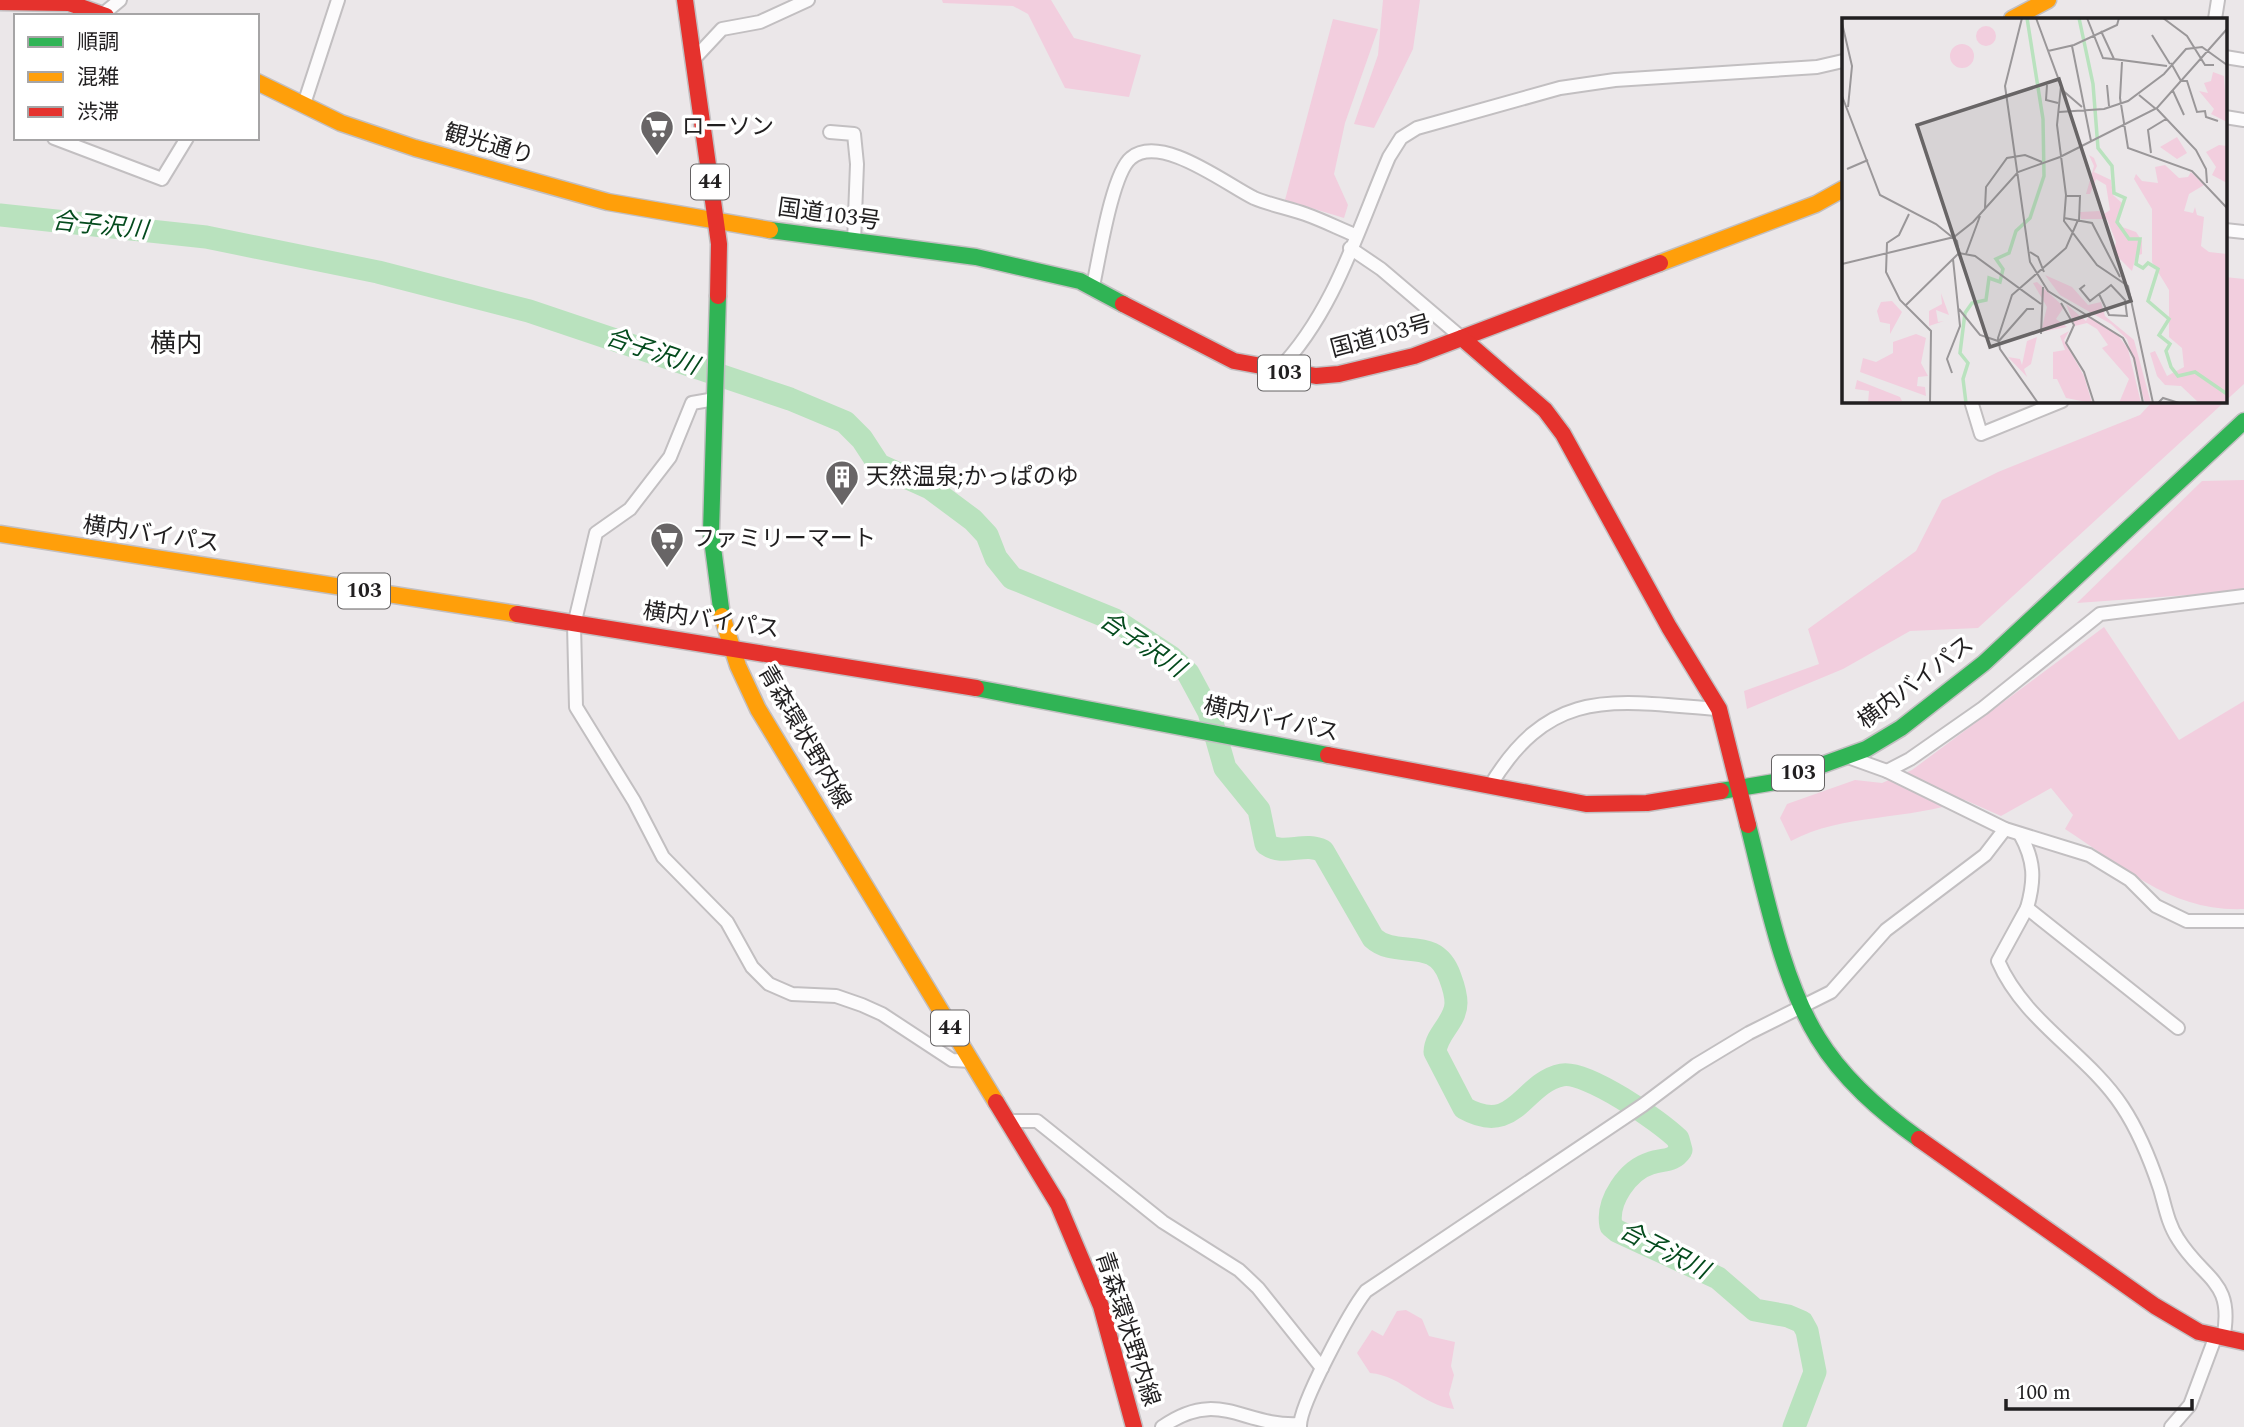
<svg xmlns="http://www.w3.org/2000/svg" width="2244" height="1427" font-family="Spectral,'Noto Sans JP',serif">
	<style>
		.green { fill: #f2cede }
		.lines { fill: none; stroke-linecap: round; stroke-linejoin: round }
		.river { stroke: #b9e2be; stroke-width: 23 }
		.street-casing { stroke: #c2bfc1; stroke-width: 16 }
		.fast-casing { stroke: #c2bfc1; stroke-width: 19 }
		.slow-casing { stroke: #c2bfc1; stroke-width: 19 }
		.jam-casing { stroke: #c2bfc1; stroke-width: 19 }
		.street { stroke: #fcfbfc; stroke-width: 12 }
		.fast { stroke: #30b455; stroke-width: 16 }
		.slow { stroke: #ff9f0a; stroke-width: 16 }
		.jam { stroke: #e5322d; stroke-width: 16 }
		.labels { text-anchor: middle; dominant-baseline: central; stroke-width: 7; stroke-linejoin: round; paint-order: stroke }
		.shield { fill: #fff; stroke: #646263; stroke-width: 2 }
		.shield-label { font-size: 21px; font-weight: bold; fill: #211f20 }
		.poi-label { font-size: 23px; fill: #211f20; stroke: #fff; text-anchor: start }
		.street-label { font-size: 23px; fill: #211f20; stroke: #fff }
		.water-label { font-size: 24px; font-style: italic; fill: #044b1d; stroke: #fff }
		.quarter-label { font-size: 26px; fill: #211f20; stroke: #fff }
		.inset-river { fill: none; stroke: #b9e2be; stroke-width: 3.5 }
		.inset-road { fill: none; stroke: #9a9799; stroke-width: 2 }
		.view { fill: #686566; fill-opacity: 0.15; stroke: #686566; stroke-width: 3.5 }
		.inset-edge { fill: none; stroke: #211f20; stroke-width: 3.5 }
	</style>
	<rect width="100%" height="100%" fill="#ebe7e9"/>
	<g class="green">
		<polygon points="942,0 1051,0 1074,38 1141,55 1129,97 1065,88 1028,14 1013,6 943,3"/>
		<polygon points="1383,0 1420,0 1413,49 1374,128 1354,124 1378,55"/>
		<polygon points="1333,19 1378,29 1345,123 1334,174 1348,205 1344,218 1285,200"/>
		<polygon points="2225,277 2244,279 2244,384 1978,628 1910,631 1843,669 1747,709 1744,691 1819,664 1808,629 1916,551 1942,500 1998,472 2140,415 2153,401 2225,401"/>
		<polygon points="2244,480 2244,591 2077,603 2202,481"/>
		<path d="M2104 627 2179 740 2244 701V909C2171 912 2124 867 2065 829L2073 815 2051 788 2001 816 1965 800C1909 821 1843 813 1791 841L1780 818 1787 804 1855 780 1882 783 1912 770Z"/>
		<path d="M1406 1310 1422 1319 1429 1336 1455 1342 1451 1366 1454 1375 1449 1394 1454 1409C1421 1405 1403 1376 1370 1373L1357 1353 1372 1330 1383 1336 1397 1311Z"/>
	</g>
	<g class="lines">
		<path class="river" d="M0 215 206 237 378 272 529 311 790 399 845 422 862 439 879 465 930 488 973 520 987 535 996 558 1012 578 1115 620 1171 657 1188 673 1209 712 1225 768 1259 810 1266 844C1284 857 1304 841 1323 851L1373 938C1397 960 1435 934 1450 977 1453 985 1456 994 1456 1003 1456 1022 1436 1033 1435 1052L1464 1108C1516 1137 1522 1083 1562 1075 1586 1070 1660 1121 1678 1139L1681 1150C1673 1162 1663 1159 1651 1163 1628 1170 1606 1201 1611 1226L1617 1231 1718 1278 1755 1310 1788 1316 1802 1322 1807 1331 1815 1372 1794 1427"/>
		<g class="street-casing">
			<g id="street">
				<polyline points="103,14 120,0"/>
				<polyline points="2215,19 2218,0"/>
				<polyline points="2225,57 2244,60"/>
				<polyline points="694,59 722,29 760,22 808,0"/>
				<polyline points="304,104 338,0"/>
				<polyline points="2225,117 2244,120"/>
				<polyline points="830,132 854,134 857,164 854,242"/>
				<polyline points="54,138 162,179 187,138"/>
				<polyline points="2225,230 2244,232"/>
				<polyline points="1350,248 1381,269 1462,338"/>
				<path d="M1093 286C1099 259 1112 173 1131 158 1161 133 1227 185 1254 198 1270 205 1289 208 1305 214 1322 220 1338 228 1355 235"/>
				<path d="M1278 370C1334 313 1358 229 1389 157L1401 138 1417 128 1560 88 1615 80 1817 67 1843 61"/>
				<polyline points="715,399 692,403 670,457 630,509 596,533 574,625 576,707 634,801 663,857 727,922 752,967 769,984 792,994 836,996 862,1005 882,1014 952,1060 972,1061"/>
				<polyline points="1971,401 1981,434 2062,401"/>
				<polyline points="1848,757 1887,771 2005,829 2089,855 2130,880 2156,906 2187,921 2244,921"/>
				<polyline points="1887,771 1910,759 1983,708 2100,614 2244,596"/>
				<path d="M1490 786C1552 683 1617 702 1719 709"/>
				<path d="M2020 834C2035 861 2035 880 2027 908L2178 1028"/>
				<path d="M2027 908 1998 961C2025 1023 2087 1053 2122 1106 2138 1130 2151 1162 2160 1189 2165 1206 2168 1224 2178 1239 2204 1281 2235 1280 2223 1339"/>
				<polyline points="1010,1121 1037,1121 1163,1222 1239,1270 1258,1288 1322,1368"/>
				<path d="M1162 1427C1219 1387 1243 1427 1299 1424"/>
				<path d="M1300 1427C1299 1406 1350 1311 1366 1291L1643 1105 1696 1065 1749 1033 1831 992 1886 930 1985 855 2005 829"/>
				<polyline points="2171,1427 2190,1405 2215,1338"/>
			</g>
		</g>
		<g class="fast-casing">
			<g id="fast">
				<polyline points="770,230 976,257 1080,281 1123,304"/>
				<polyline points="718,296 711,532 722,616"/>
				<polyline points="976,688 1328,755"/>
				<polyline points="1721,791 1775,782 1866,749 1901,728 1984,663 2244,421"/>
				<path d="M1748 825C1765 891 1782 980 1818 1038 1843 1079 1880 1111 1919 1139"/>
			</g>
		</g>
		<g class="slow-casing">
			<g id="slow">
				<polyline points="2012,19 2048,0"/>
				<polyline points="257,82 341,123 415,148 608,202 770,230"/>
				<polyline points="1660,263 1816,204 1843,189"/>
				<polyline points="0,534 517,614"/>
				<polyline points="722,616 738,666 758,709 996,1102"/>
			</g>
		</g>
		<g class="jam-casing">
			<g id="jam">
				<polyline points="685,0 719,244 718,296"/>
				<polyline points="0,2 69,3 106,16"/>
				<polyline points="1123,304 1234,361 1316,376 1339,374 1414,356 1660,263"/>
				<polyline points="1462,338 1545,410 1563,434 1669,627 1719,709 1748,825"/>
				<polyline points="517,614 976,688"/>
				<polyline points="1328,755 1586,804 1647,803 1721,791"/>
				<polyline points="996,1102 1058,1204 1101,1306 1134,1427"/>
				<polyline points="1919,1139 2155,1306 2199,1332 2244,1342"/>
			</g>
		</g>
		<use href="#street" class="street"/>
		<use href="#fast" class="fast"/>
		<use href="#slow" class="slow"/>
		<use href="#jam" class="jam"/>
	</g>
	<defs>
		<g id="supermarket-pin" transform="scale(1.75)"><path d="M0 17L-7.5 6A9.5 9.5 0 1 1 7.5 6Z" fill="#686566" stroke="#fff"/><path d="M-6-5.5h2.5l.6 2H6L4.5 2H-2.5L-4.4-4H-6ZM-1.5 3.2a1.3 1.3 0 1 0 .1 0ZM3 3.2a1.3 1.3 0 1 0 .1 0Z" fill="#fff"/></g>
		<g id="building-pin" transform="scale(1.75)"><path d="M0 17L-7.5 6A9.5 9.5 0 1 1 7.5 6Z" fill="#686566" stroke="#fff"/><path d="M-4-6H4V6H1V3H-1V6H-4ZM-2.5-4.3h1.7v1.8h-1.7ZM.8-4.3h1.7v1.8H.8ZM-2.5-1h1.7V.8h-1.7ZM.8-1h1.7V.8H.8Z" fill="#fff"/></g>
	</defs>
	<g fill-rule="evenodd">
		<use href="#supermarket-pin" x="657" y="127"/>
		<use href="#building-pin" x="842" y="477"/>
		<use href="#supermarket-pin" x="667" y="539"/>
	</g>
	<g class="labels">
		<g class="shield">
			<rect x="691" y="164.5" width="38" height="35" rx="5"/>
			<rect x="1258" y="355.5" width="52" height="35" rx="5"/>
			<rect x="338" y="573.5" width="52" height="35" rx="5"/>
			<rect x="1772" y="755.5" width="52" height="35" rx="5"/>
			<rect x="931" y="1010.5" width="38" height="35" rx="5"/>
		</g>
		<g class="shield-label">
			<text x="710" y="182">44</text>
			<text x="1284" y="373">103</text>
			<text x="364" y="591">103</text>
			<text x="1798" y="773">103</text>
			<text x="950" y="1028">44</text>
		</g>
		<g class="poi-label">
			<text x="682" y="127">ローソン</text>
			<text x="866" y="477">天然温泉;かっぱのゆ</text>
			<text x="692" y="539">ファミリーマート</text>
		</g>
		<g class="street-label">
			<text transform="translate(489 145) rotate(16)">観光通り</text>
			<text transform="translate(829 215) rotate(8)">国道103号</text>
			<text transform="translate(1381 337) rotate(-15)">国道103号</text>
			<text transform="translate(151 535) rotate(8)">横内バイパス</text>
			<text transform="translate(711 621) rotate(8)">横内バイパス</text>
			<text transform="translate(1916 683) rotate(-37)">横内バイパス</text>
			<text transform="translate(1271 720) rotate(12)">横内バイパス</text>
			<text transform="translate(804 737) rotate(60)">青森環状野内線</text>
			<text transform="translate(1127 1329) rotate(72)">青森環状野内線</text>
		</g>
		<g class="water-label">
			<text transform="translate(100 226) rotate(6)">合子沢川</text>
			<text transform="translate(652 352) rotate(19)">合子沢川</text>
			<text transform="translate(1142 645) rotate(34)">合子沢川</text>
			<text transform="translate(1664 1251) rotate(27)">合子沢川</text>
		</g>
		<g class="quarter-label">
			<text x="176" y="344">横内</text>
		</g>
	</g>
	<g transform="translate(1842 18)">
		<rect width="385" height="385" fill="#ebe7e9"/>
		<path d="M134 18a10 10 0 1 1 20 0a10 10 0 1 1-20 0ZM108 38a12 12 0 1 1 24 0a12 12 0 1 1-24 0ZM371 54 382 58 385 104 369 96 372 91 357 73 366 75 362 65 369 63ZM335 119 345 135 335 141 318 129ZM377 127 385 128V165L370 157 374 149 364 134ZM247 137 252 140 255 148 252 154 269 162 271 177 280 185 276 203 280 209 294 214 300 223V236L294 238 290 253 272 235 274 224 265 201H239L238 194 258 193 259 198 268 192 264 167 254 161 248 176H244L252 148ZM323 147 337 160 346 159 349 154 362 167 347 176 342 193 351 195 353 189 355 197 362 199 359 228 367 234 385 236V385H357L339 368 323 367 315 358 308 335 313 333 325 358 342 349 340 330 327 319V272L310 244V191L292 161 294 156 300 163 316 165 313 149ZM203 257 230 269 246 287 259 284 263 298 292 322 309 385H303L285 321 269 306 218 277ZM195 264 222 289 214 301 225 309 199 314 205 289 191 265ZM99 275 107 297 94 292 96 304 102 303 87 308V293L100 286ZM50 283 60 294 48 316V306L38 304 35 293 39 284ZM224 286 244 303 246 299 276 317 286 331 299 385H277L287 361 260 330 266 327 255 311 245 305 233 308ZM227 313 222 322 242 358 250 385 224 380 215 361H211V334L223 332 218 318ZM74 316 84 320 79 345 86 358 76 359 75 368 83 369 84 378 18 354 21 340 34 344 51 335V324ZM195 319 189 346 182 351 185 359 166 339 178 341 180 347 185 323ZM15 362 58 379 60 383 26 385 27 373 13 371Z" fill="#f2cede"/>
		<path class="inset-river" d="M237 0 251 66 256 130 270 148 272 175 283 180 275 204 287 221H298L294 246 301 250 306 245 316 251 306 283 327 301 317 317 328 326 324 333 329 349 336 358 353 354 385 376M124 385 121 361 126 345 118 335 123 295 130 285 144 282 147 260 158 264 161 251 154 241 167 235 174 213 188 200 202 158 201 101 185 0"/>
		<path class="inset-road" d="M180 0 163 68 188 244 206 273 281 320 292 340 301 385M194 0 219 68 215 107 224 177 222 203 255 247 286 268 311 385M245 0 261 40 271 41M321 0 345 18 363 47H372M0 5 10 48 6 89M259 13 272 41 325 48M310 17 328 46M230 28 249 123M206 33 232 27 275 7 277 0M280 44 278 80 286 130 350 153 385 190M329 45 339 63H345L355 94 363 93 364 99 376 103M205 67 204 82 216 85M265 67 267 88M219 71 240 89M331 73 342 97M297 77 314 91M0 78 38 177 94 206 115 223 117 235M315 91 354 132 364 151 365 165M217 94 262 91 286 83 322 56 344 31 360 29 385 47M309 135 306 112 324 101M5 151 26 142M224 178H238L237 203M143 190 144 169 165 140 183 137 200 144M67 196 57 217 45 225 44 254 58 282 89 313 88 385M222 200 250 205 278 259M188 234 196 239 202 254M124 236 138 198M0 246 112 219 131 204 176 154 218 139 315 90 385 11M243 267 238 271 248 283 257 276 263 272 269 267 283 282 285 298 267 297 257 276M219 285 232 307 224 325 242 354 252 385M63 288 117 235 133 238 199 286M117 291 138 317 156 323M0 297V354M199 316 201 269M156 324 185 291H192M110 355 105 341 118 308 111 241M196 385 158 331 156 320 170 277 224 230 236 202M316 385 321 380 337 385"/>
		<path class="view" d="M217 61 289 283 148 329 75 107Z"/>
		<rect width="385" height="385" class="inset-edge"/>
	</g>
	<rect x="14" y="14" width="245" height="126" fill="#ffffff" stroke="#a6a5a6" stroke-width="2"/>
	<rect x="28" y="37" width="35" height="10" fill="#30b455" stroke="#a6a5a6" stroke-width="2"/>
	<text x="77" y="49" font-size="21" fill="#211f20">順調</text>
	<rect x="28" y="72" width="35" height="10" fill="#ff9f0a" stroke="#a6a5a6" stroke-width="2"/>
	<text x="77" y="84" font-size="21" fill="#211f20">混雑</text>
	<rect x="28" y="107" width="35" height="10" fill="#e5322d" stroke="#a6a5a6" stroke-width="2"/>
	<text x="77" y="119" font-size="21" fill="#211f20">渋滞</text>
	<path d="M2006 1399v10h186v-10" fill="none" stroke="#211f20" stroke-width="3.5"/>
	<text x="2016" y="1399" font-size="21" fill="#211f20" stroke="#ffffff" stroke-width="5" paint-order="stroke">100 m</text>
</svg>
